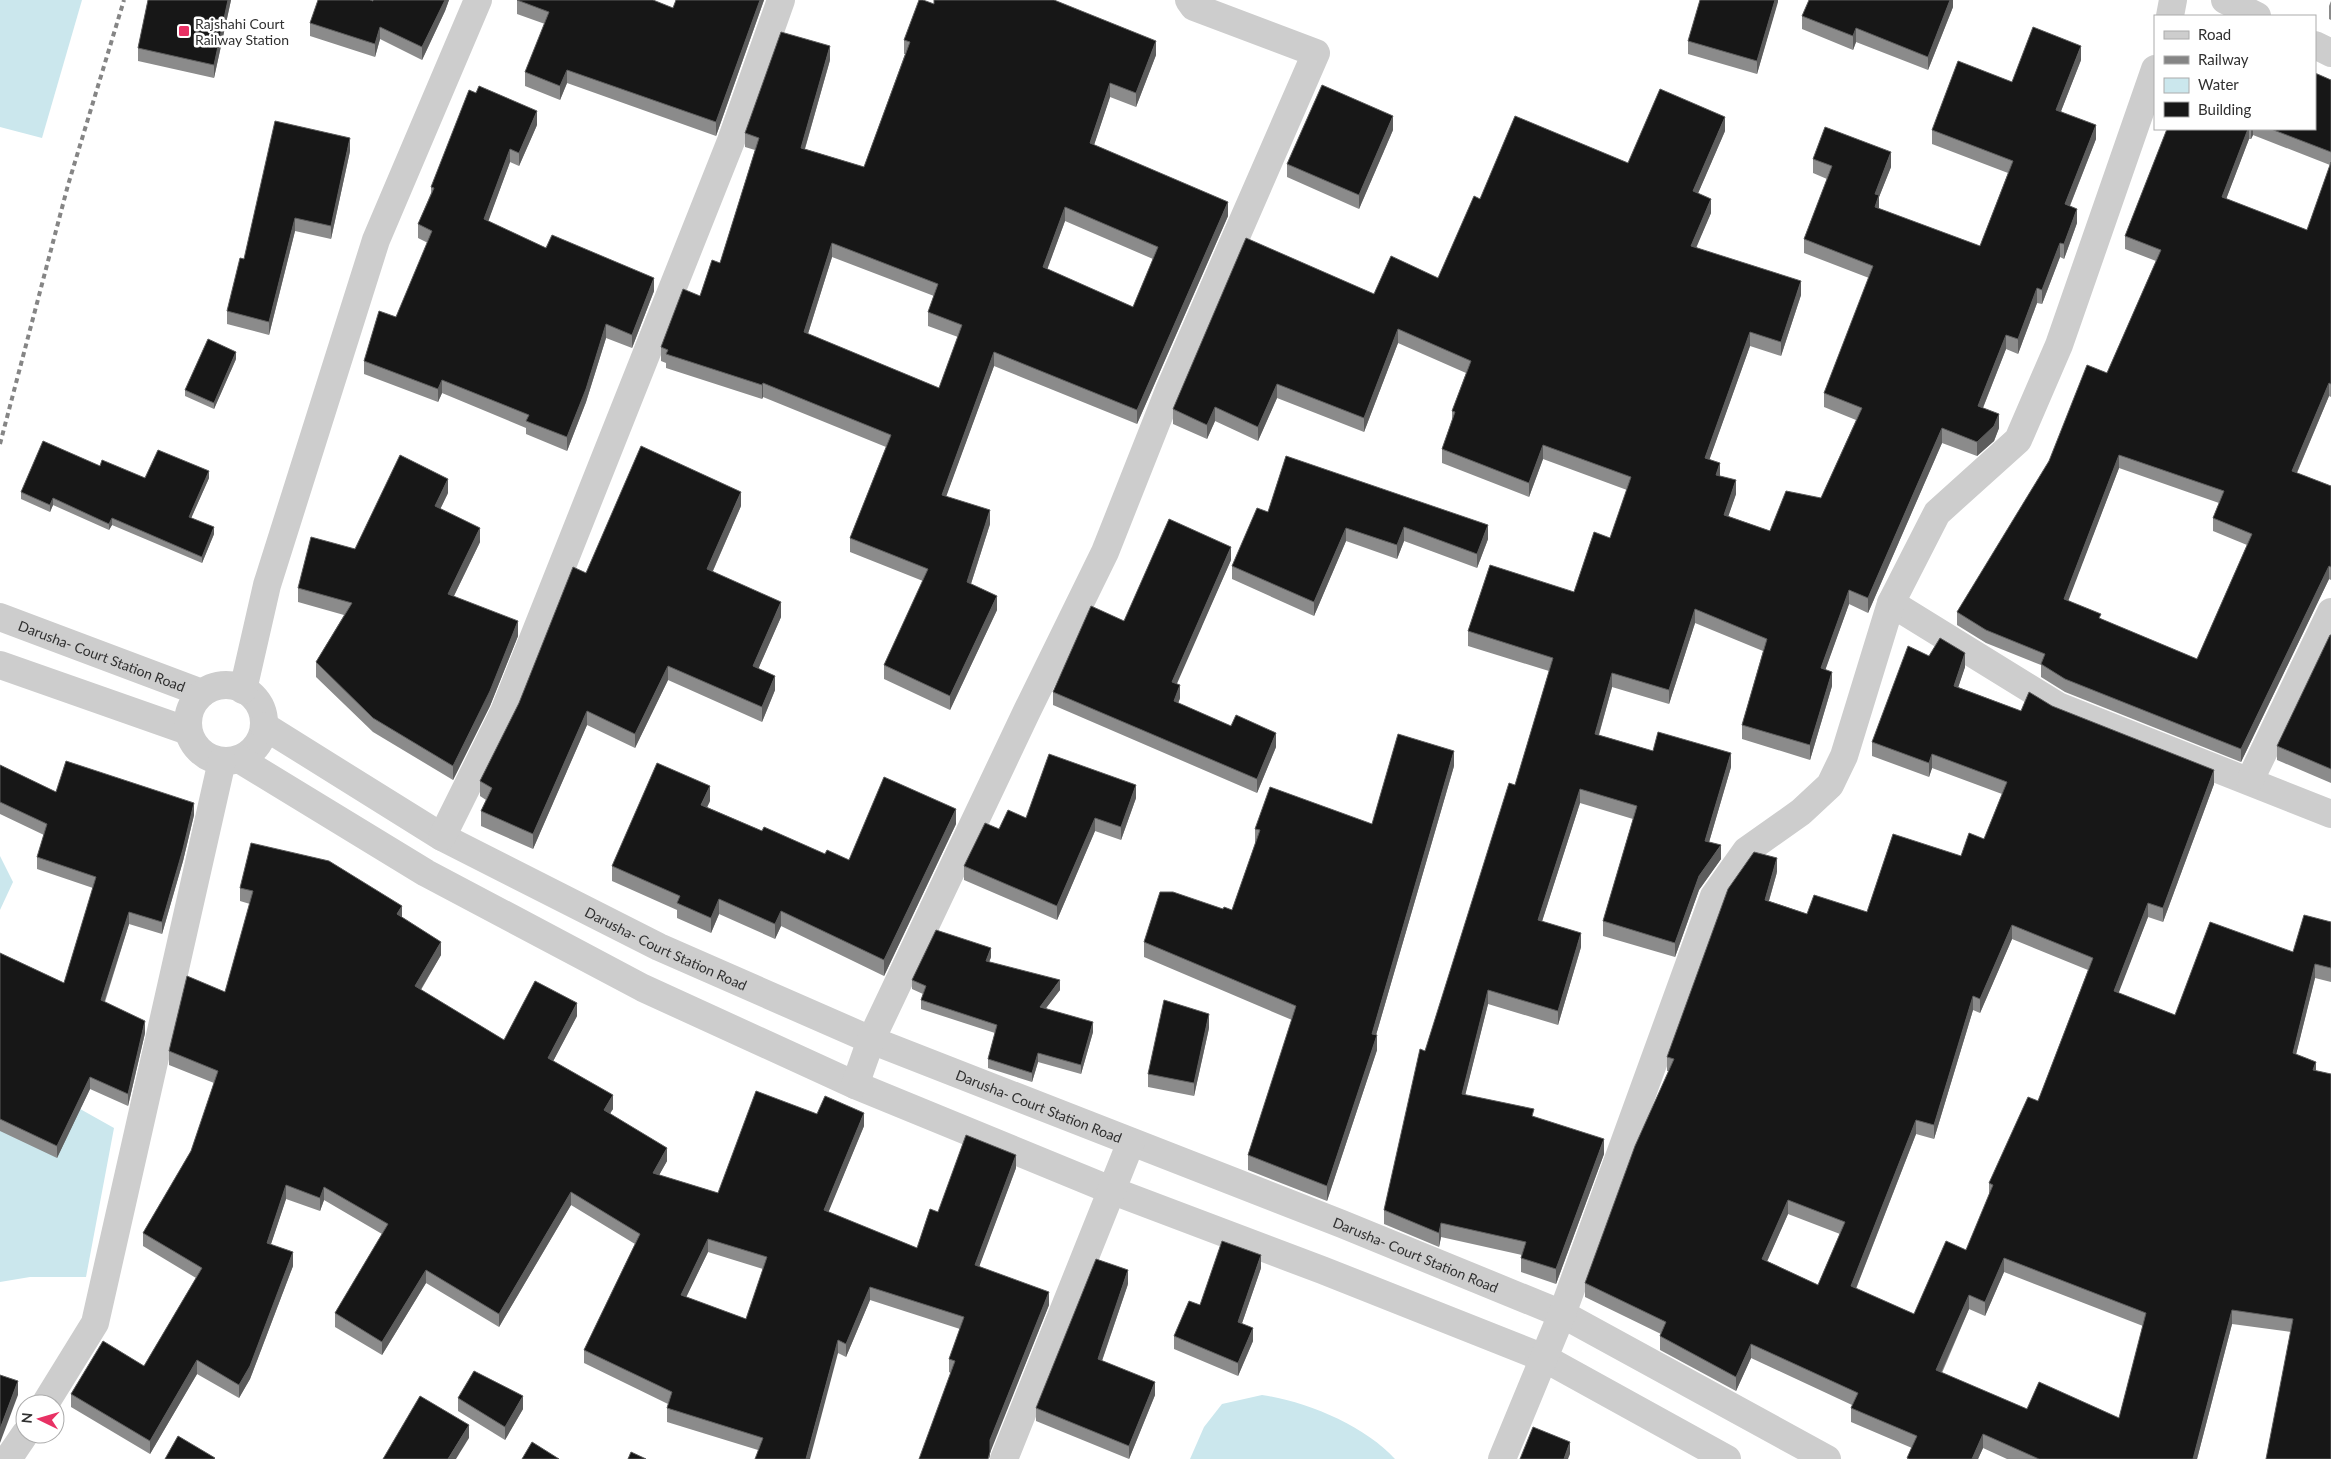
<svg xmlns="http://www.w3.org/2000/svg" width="2331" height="1459" font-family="Lato,sans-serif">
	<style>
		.water { fill: #cbe7ed }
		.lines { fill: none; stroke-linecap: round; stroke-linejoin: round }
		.minor { stroke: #cdcdcd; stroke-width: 28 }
		.rail { stroke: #858585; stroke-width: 4; stroke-dasharray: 5 4; stroke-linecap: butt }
		.wall { fill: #8b8b8b; fill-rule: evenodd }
		.shaded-wall { fill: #5d5d5d }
		.building { fill: #171717; stroke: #5d5d5d; fill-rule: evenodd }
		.poi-dot { fill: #e83164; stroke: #fff; stroke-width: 2 }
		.labels { text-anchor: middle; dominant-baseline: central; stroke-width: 5; stroke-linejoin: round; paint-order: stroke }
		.poi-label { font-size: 14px; fill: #303030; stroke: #fff; text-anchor: start }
		.street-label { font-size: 14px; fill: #303030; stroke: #fff }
	</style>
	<rect width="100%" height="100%" fill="#fff"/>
	<g class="water">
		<polygon points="0,0 82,0 42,138 0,127"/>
		<polygon points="0,856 13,882 0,910"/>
		<polygon points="0,1064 114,1128 86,1277 30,1277 0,1282"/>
		<path d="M1262 1395C1306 1401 1365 1426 1395 1459H1190L1204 1427 1222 1404Z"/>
	</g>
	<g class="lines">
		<g class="minor">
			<polyline points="2225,0 2257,16"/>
			<polyline points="2170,16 2173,0"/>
			<polyline points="2315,45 2331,53"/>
			<polyline points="1891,603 2058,706 2331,814"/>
			<path id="s1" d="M0 617 202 693"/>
			<polyline points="0,665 188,731"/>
			<circle cx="226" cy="723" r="38"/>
			<polyline points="243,690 267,585 376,240 478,0"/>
			<path id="s2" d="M264 726 442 837 659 947 871 1040 1342 1224 1562 1314 1827 1459"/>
			<polyline points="239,759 426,873 643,988 855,1085 1113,1191 1322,1270 1544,1358 1727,1459"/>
			<polyline points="2250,780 2331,612"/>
			<polyline points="442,837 504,712 731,141 781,0"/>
			<polyline points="855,1085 871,1040 1027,711 1105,552 1170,388 1316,53 1194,7 1189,0"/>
			<polyline points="45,1404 95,1323 222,761"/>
			<polyline points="8,1459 25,1434"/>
			<polyline points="1004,1459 1131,1142"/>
			<polyline points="1502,1459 1562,1314 1714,896 1746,851 1801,812 1830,785 1844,756 1891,603 1937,513 2018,440 2059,345 2155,69"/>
		</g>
		<polyline class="rail" points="0,444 68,185 124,0"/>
	</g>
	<g class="wall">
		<polygon points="148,0 231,0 214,78 138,61 138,48"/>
		<polygon points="373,0 449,0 445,11 422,60 380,39 375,57 310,36 310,23 373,1"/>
		<polygon points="517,0 673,8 676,0 764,0 716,136 567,83 560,100 525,86 525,72 545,24 517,14"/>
		<polygon points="1778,0 1757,74 1688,54 1688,41"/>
		<polygon points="1953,0 1953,7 1928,70 1856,42 1853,50 1802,29 1802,16"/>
		<polygon points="2331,1 2331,20 2329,19 2329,6"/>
		<path d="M934 4 1156 55 1136 107 1110 97 1094 145 1228 216 1137 424 994 366 946 496 990 524 971 584 997 610 950 710 884 679V665L923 581 850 552V538L886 447 763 397 762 399 666 368V363L661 361V347L700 296 720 263 755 150 745 147V133L830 60 805 149 864 167 905 54H904V40ZM1065 221 1153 259 1133 307 1047 269ZM832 257 934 296 928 312V326L958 337 939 388 808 334Z"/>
		<polygon points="2081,60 2061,111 2096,139 2070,206 2077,223 2064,259 2060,257 2042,304 2037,303 2018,354 2006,349 1983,408 1999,428 1994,441 1977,456 1942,443 1868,613 1849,604 1825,670 1832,686 1810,760 1742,739 1742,725 1763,651 1695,623 1669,704 1612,687 1599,735 1653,751 1731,767 1709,842 1721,859 1699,890 1675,957 1603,936 1603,921 1633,819 1580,803 1542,921 1581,947 1558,1025 1488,1004 1465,1095 1534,1117 1604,1154 1556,1284 1521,1272 1521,1258 1522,1255 1441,1237 1439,1247 1384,1224 1384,1210 1425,1051 1515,785 1549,671 1468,646 1468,631 1574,592 1610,538 1627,490 1543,459 1529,497 1442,463 1442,449 1452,420 1452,411 1466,373 1398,343 1364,432 1277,398 1258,441 1215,421 1207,439 1173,424 1173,409 1374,294 1438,278 1480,199 1628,163 1725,131 1698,193 1711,213 1696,247 1801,295 1781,356 1750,346 1709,460 1720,476 1736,494 1728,516 1770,531 1821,498 1856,420 1824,407 1824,393 1869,278 1804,253 1804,239 1827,179 1813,173 1813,159 1891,167 1879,197 1879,209 1980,246 2008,173 1932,144 1932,130 2012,82"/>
		<path d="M2331 80V397L2329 396 2297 473 2331 486V580L2329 579 2241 762 2065 692 2041 677V665L1986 643 1957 625V612L2107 373 2156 261 2125 249V236L2167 129H2315ZM2253 135 2330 165 2307 230 2226 199 2249 139H2251ZM2119 468 2219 503 2213 518V531L2247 545 2197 659 2101 619 2068 600Z"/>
		<polygon points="537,125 519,166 510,162 488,221 546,248 654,291 632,348 606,338 586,402 567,451 526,434 526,428 442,393 438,402 364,374 364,361 396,317 428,243 418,238 418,224 431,193 431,187"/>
		<polygon points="1393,130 1359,209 1287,177 1287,164"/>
		<polygon points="350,151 331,239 295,231 269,335 227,324 227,311 244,259"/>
		<polygon points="236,359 214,409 185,396 185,390"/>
		<polygon points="1286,456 1488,539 1477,568 1404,541 1397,559 1346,541 1314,616 1232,579 1232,566 1268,512"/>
		<polygon points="100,466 145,478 209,478 191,518 214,534 202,563 112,525 109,530 53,505 50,512 21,499 21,492"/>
		<polygon points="448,493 440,509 480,542 454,596 518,636 490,706 453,780 373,732 316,677 316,662 344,615 298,602 298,588 355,549"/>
		<polygon points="741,506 713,571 781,617 758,669 775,690 762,722 668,680 635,748 587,725 533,849 481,826 481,811 486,800 480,796 480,781 586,573"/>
		<polygon points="1231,560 1176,684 1180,698 1178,703 1276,747 1257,793 1053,705 1053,692 1124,621"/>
		<polygon points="2331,635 2331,783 2277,760 2277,746"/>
		<path d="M1929 656 1965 667 1958 687 2021 711 2052 706 2214 784 2163 922 2148 917 2118 993 2175 1015 2293 952 2331 922V982L2315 978 2296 1054 2316 1070 2331 1459 2291 1332 2232 1324 2197 1459H2007L1983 1448 1978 1459H1907L1912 1448 1851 1422V1408L1852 1405 1751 1358 1736 1391 1660 1350V1336L1661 1334 1585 1297V1283L1669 1071H1667V1057L1777 872 1769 901 1807 914 1867 912 1961 856 1984 839 2002 794 1932 768 1929 777 1872 756V742ZM2012 939 2088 970 2038 1101 1989 1183V1196L1966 1250 1914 1314 1856 1289 1916 1134 1934 1139 1973 1010 1980 1013ZM1788 1214 1840 1234 1818 1285 1767 1261ZM2004 1272 2143 1326 2119 1418 2027 1409 1942 1373 1969 1309 1985 1316Z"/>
		<polygon points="0,765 56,792 194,815 183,861 162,934 129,924 105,1002 145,1033 128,1106 90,1089 57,1158 0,1131 0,953 64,983 93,888 37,869 37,857 44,835 0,814"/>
		<polygon points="1454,766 1376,1035 1377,1050 1327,1201 1248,1170 1248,1155 1292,1020 1144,957 1144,942 1223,909 1232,910 1255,844 1255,829 1372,824"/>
		<polygon points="1136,798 1121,840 1095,831 1057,920 964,880 964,866 1026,818"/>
		<polygon points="710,801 707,807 762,831 825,854 849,860 956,824 884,976 781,926 775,939 719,914 711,933 677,918 677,910 612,881 612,866"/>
		<path d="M240 888 402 917 441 955 421 990 504 1040 577 1016 553 1061 613 1109 610 1113 667 1161 659 1175 718 1193 817 1114 864 1126 828 1212 917 1248 938 1212 1016 1168 979 1266 1049 1305 990 1451V1459L951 1373 949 1372V1359L960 1329 870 1300 846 1357 838 1353 758 1450 667 1422V1408L668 1404 584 1363V1350L635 1244 571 1205 499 1327 426 1283 382 1355 335 1327V1313L382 1234 324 1200 320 1211 286 1199 271 1244 293 1266 250 1379 239 1398 197 1374 150 1454 71 1407V1394L144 1366 196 1278 143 1246V1233L191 1151 214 1083 169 1065V1051L225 992 250 904 240 901ZM708 1252 763 1269 746 1319 686 1297Z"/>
		<polygon points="991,957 989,962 1060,990 1046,1008 1093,1032 1081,1074 1038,1062 1032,1082 988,1068 988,1059 995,1033 921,1009 921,1000 923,994 912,989 912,980"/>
		<polygon points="1209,1028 1194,1096 1148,1087 1148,1074"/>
		<polygon points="1261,1268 1242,1323 1253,1341 1238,1376 1174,1349 1174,1336 1200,1305"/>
		<polygon points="1128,1284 1102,1361 1155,1395 1129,1459 1036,1421 1036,1408"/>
		<polygon points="458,1398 523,1409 505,1440 458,1411"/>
	</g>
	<g class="shaded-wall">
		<polygon points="228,0 231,0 214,78 214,65"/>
		<polygon points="445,0 449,0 445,11 422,60 422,47"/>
		<polygon points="760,0 764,0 716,136 716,122"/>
		<polygon points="1775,0 1778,0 1778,2 1757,74 1757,61"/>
		<polygon points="1950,0 1953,0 1953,7 1928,70 1928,57"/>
		<polygon points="380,27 380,39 375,57 375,44"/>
		<polygon points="1856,28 1856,42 1853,50 1853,36"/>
		<polygon points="1156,41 1156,55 1136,107 1136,93"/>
		<polygon points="830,46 830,60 801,162 801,148"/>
		<polygon points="2081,46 2081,60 2056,124 2056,110"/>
		<polygon points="567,70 567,83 560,100 560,86"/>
		<polygon points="1110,83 1110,97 1090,157 1090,143"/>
		<polygon points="537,111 537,125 519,166 519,153"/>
		<polygon points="1393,116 1393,130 1359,209 1359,195"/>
		<polygon points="1725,117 1725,131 1693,205 1693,191"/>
		<polygon points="2096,125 2096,139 2065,218 2065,204"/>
		<polygon points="2248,129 2249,129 2249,139 2222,210 2222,197"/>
		<polygon points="2251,129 2253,129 2253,135 2251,139"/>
		<polygon points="350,138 350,151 331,239 331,226"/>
		<polygon points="510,149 510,162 484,233 484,219"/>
		<polygon points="1891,152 1891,167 1879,197 1879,209 1875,221 1875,194"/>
		<polygon points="1711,199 1711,213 1691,260 1691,246"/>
		<polygon points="1228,202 1228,216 1137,424 1137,410"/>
		<polygon points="1065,207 1065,221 1043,281 1043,267"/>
		<polygon points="2077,209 2077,223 2064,259 2064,244"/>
		<polygon points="295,218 295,231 269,335 269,322"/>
		<polygon points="832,243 832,257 804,346 804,332"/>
		<polygon points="2060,243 2060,257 2042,304 2042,290"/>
		<polygon points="654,278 654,291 632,348 632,335"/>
		<polygon points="1801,281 1801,295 1781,356 1781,342"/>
		<polygon points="2037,288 2037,303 2018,354 2018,339"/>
		<polygon points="606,324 606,338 586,402 567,451 567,437"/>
		<polygon points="1398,329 1398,343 1364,432 1364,418"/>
		<polygon points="1750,332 1750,346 1705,472 1705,458"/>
		<polygon points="2006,335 2006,349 1978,420 1978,406"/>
		<polygon points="236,352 236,359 214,409 214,403"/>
		<polygon points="994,352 994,366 942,508 942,495"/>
		<polygon points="442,380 442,393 438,402 438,389"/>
		<polygon points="763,383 763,397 762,399 762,385"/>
		<polygon points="2329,383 2329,396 2292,484 2292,471"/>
		<polygon points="1277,384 1277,398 1258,441 1258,427"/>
		<polygon points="1215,407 1215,421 1207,439 1207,425"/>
		<polygon points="1999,414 1999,428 1994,441 1977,456 1977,442"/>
		<polygon points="1942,428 1942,443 1868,613 1868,598"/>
		<polygon points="1543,445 1543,459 1529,497 1529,483"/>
		<polygon points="2119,455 2119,468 2064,612 2064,599"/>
		<polygon points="1720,463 1720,478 1716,475"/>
		<polygon points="209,471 209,478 189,523 189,517"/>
		<polygon points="448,479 448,493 435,520 435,506"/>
		<polygon points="1736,480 1736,494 1724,529 1724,515"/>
		<polygon points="741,492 741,506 707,584 707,569"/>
		<polygon points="53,498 53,505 50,512 50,505"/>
		<polygon points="990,510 990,524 967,596 967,582"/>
		<polygon points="112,518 112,525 109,530 109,524"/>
		<polygon points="1488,525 1488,539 1477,568 1477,554"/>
		<polygon points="214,527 214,534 202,563 202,557"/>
		<polygon points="1404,527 1404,541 1397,559 1397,545"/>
		<polygon points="480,528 480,542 448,608 448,594"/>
		<polygon points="1346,528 1346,541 1314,616 1314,602"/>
		<polygon points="1231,547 1231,560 1172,695 1172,682"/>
		<polygon points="2329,566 2329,579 2241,762 2241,749"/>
		<polygon points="1849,590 1849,604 1821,682 1821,668"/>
		<polygon points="997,596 997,610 950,710 950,696"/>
		<polygon points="781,602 781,617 753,681 753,666"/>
		<polygon points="1695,609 1695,623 1669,704 1669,690"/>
		<polygon points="518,621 518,636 490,706 453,780 453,766"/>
		<polygon points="1965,653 1965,667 1954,700 1954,686"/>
		<polygon points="668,666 668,680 635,748 635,734"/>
		<polygon points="1832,672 1832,686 1810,760 1810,745"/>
		<polygon points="1612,673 1612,687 1595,748 1595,734"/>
		<polygon points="775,676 775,690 762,722 762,707"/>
		<polygon points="1180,685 1180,698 1174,715 1174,701"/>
		<polygon points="587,711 587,725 533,849 533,834"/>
		<polygon points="1276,733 1276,747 1257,793 1257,779"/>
		<polygon points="1454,751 1454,766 1372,1049 1372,1034"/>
		<polygon points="1731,753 1731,767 1705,856 1705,841"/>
		<polygon points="1932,754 1932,768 1929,777 1929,763"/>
		<polygon points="2214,770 2214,784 2163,922 2163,908"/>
		<polygon points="1136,785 1136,798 1121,840 1121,827"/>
		<polygon points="710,786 710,801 701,820 701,805"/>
		<polygon points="1580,789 1580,803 1538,934 1538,920"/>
		<polygon points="194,803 194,815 183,861 162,934 162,922"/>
		<polygon points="956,809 956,824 884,976 884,960"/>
		<polygon points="1095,818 1095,831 1057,920 1057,906"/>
		<polygon points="1721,845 1721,859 1699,890 1675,957 1675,943 1699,876"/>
		<polygon points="1777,858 1777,872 1765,914 1765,900"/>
		<polygon points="719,899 719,914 711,933 711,918"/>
		<polygon points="2148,903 2148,917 2114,1005 2114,991"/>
		<polygon points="402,906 402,919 397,914"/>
		<polygon points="781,911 781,926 775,939 775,924"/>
		<polygon points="129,912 129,924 101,1012 101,1000"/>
		<polygon points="2012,925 2012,939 1980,1013 1980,999"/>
		<polygon points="1581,933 1581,947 1558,1025 1558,1011"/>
		<polygon points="441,942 441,955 415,999 415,986"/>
		<polygon points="991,948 991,957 986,970 986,961"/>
		<polygon points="2315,964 2315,978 2293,1067 2293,1053"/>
		<polygon points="1060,980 1060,990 1040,1016 1040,1007"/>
		<polygon points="1488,990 1488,1004 1462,1108 1462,1094"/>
		<polygon points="1973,996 1973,1010 1934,1139 1934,1125"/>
		<polygon points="577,1003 577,1016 548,1071 548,1058"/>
		<polygon points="1209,1014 1209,1028 1194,1096 1194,1083"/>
		<polygon points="145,1021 145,1033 128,1106 128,1094"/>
		<polygon points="1093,1022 1093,1032 1081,1074 1081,1065"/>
		<polygon points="1377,1035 1377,1050 1327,1201 1327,1186"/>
		<polygon points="1038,1053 1038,1062 1032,1082 1032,1073"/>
		<polygon points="2316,1062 2316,1076 2313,1070"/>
		<polygon points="90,1077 90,1089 57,1158 57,1146"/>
		<polygon points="613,1095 613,1109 604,1123 604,1110"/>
		<polygon points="864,1113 864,1126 824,1223 824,1210"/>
		<polygon points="1916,1120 1916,1134 1851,1301 1851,1286"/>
		<polygon points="1604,1139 1604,1154 1556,1284 1556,1269"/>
		<polygon points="667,1148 667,1161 653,1186 653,1173"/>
		<polygon points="1016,1155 1016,1168 975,1278 975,1265"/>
		<polygon points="286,1185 286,1199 267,1256 267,1243"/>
		<polygon points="324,1187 324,1200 320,1211 320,1198"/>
		<polygon points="571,1192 571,1205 499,1327 499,1314"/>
		<polygon points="1788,1200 1788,1214 1762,1273 1762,1259"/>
		<polygon points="1441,1223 1441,1237 1439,1247 1439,1233"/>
		<polygon points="708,1239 708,1252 681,1308 681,1295"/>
		<polygon points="293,1252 293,1266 250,1379 239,1398 239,1385"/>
		<polygon points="1261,1255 1261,1268 1238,1335 1238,1322"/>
		<polygon points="2004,1258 2004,1272 1985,1316 1985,1302"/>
		<polygon points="426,1270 426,1283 382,1355 382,1342"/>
		<polygon points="1128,1270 1128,1284 1098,1372 1098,1359"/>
		<polygon points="870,1287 870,1300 846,1357 846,1344"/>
		<polygon points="1049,1292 1049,1305 990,1453 990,1440"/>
		<polygon points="1969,1295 1969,1309 1936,1384 1936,1370"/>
		<polygon points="2232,1310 2232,1324 2197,1459 2193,1459"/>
		<polygon points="1253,1328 1253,1341 1238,1376 1238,1363"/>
		<polygon points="838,1340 838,1353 810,1459 806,1459"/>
		<polygon points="1751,1344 1751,1358 1736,1391 1736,1377"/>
		<polygon points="197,1360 197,1374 150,1454 150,1441"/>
		<polygon points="18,1381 18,1395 0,1443 0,1429"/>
		<polygon points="1155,1382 1155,1395 1129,1459 1129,1446"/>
		<polygon points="523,1396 523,1409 505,1440 505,1427"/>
		<polygon points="469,1425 469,1438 456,1459 448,1459"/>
		<polygon points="1983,1434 1983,1448 1978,1459 1972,1459"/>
		<polygon points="1570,1442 1570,1454 1568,1459 1564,1459"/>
	</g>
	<g class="building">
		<polygon points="148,0 228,0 214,65 138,48"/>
		<polygon points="318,0 370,0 373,1 373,0 445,0 422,47 380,27 375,44 310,23"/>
		<polygon points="517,0 653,0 673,8 676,0 760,0 716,122 567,70 560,86 525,72 549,12"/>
		<path d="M919 0H923L934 4V0H1054L1156 41 1136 93 1110 83 1090 143 1228 202 1137 410 994 352 942 495 990 510 967 582 997 596 950 696 884 665 928 569 850 538 891 435 763 383 762 385 666 354 668 350 661 347 683 289 700 296 712 260 720 263 759 138 745 133 781 32 830 46 801 148 864 167 910 42 904 40ZM1065 207 1158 247 1133 307 1043 267ZM832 243 938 284 928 312 962 325 939 388 804 332Z"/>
		<polygon points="1700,0 1775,0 1757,61 1688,41"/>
		<polygon points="1809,0 1950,0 1928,57 1856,28 1853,36 1802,16"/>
		<polygon points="2033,27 2081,46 2056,110 2096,125 2065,204 2077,209 2064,244 2060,243 2042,290 2037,288 2018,339 2006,335 1978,406 1999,414 1994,426 1977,442 1942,428 1868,598 1849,590 1821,668 1832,672 1810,745 1742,725 1767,639 1695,609 1669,690 1612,673 1595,734 1653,751 1658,732 1731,753 1705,841 1721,845 1699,876 1675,943 1603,921 1637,806 1580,789 1538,920 1581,933 1558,1011 1488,990 1462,1094 1534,1109 1532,1116 1604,1139 1556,1269 1521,1258 1526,1242 1441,1223 1439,1233 1384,1210 1420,1049 1425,1051 1509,783 1515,785 1553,658 1468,631 1490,565 1574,592 1594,532 1610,538 1631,477 1543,445 1529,483 1442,449 1455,412 1452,411 1471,361 1398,329 1364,418 1277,384 1258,427 1215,407 1207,425 1173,409 1246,238 1374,294 1391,256 1438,278 1474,196 1480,199 1515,116 1628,163 1660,89 1725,117 1693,191 1711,199 1691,246 1801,281 1781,342 1750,332 1705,458 1720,463 1716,475 1736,480 1724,515 1770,531 1786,491 1821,498 1862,408 1824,393 1873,266 1804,239 1832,166 1813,159 1825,127 1891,152 1875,194 1879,195 1875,207 1980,246 2013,161 1932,130 1958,61 2012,82"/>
		<polygon points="2315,73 2331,80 2331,152 2271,129 2315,129"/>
		<polygon points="1322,85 1393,116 1359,195 1287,164"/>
		<polygon points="479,86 537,111 519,153 510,149 484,219 546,248 552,235 654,278 632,335 606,324 586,389 567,437 526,421 529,415 442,380 438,389 364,361 379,311 396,317 432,231 418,224 434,188 431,187 469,90 476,93"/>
		<polygon points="275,121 350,138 331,226 295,218 269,322 227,311 240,258 244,259"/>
		<path d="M2167 129H2248L2222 197 2307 230 2331 162V384L2329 383 2292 471 2331 486V567L2329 566 2241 749 2065 679 2041 664 2045 654 1986 630 1957 612 2049 461 2087 365 2107 373 2161 250 2125 236ZM2119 455 2224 491 2213 518 2252 534 2197 659 2099 618 2101 614 2064 599Z"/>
		<polygon points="208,339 236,352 214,403 185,390"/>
		<polygon points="43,441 100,466 102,460 145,478 158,450 209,471 189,517 214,527 202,557 112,518 109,524 53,498 50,505 21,492"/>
		<polygon points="641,446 741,492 707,569 781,602 753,666 775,676 762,707 668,666 635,734 587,711 533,834 481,811 492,788 480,781 519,703 573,567 586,573"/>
		<polygon points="400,455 448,479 435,506 480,528 448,594 518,621 490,691 453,766 373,718 316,662 352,603 298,588 311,537 355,549"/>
		<polygon points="1286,456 1488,525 1477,554 1404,527 1397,545 1346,528 1314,602 1232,566 1257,508 1268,512"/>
		<polygon points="1169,519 1231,547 1172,682 1180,685 1174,701 1231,726 1236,715 1276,733 1257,779 1053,692 1091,606 1124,621"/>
		<polygon points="2330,635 2331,635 2331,769 2277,746"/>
		<path d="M1940 638 1965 653 1954 686 2021 711 2029 692 2052 706 2214 770 2163 908 2148 903 2114 991 2175 1015 2210 922 2293 952 2304 915 2331 922V968L2315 964 2293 1053 2316 1062 2313 1070 2331 1074V1459H2266L2293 1319 2232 1310 2193 1459H2039L1983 1434 1972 1459H1909L1907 1458 1917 1436 1851 1408 1858 1393 1751 1344 1736 1377 1660 1336 1666 1322 1585 1283 1635 1146 1674 1059 1667 1057 1728 889 1754 852 1777 858 1765 900 1807 914 1814 895 1867 912 1893 834 1961 856 1969 833 1984 839 2007 782 1932 754 1929 763 1872 742 1908 646 1929 656ZM2012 925 2093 958 2038 1101 2028 1097 1989 1183 1993 1185 1966 1250 1946 1241 1914 1314 1851 1286 1916 1120 1934 1125 1973 996 1980 999ZM1788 1200 1845 1222 1818 1285 1762 1259ZM2004 1258 2146 1313 2119 1418 2039 1382 2027 1409 1936 1370 1969 1295 1985 1302Z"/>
		<polygon points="1398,734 1454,751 1372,1034 1377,1035 1327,1186 1248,1155 1296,1006 1144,942 1160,892 1173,892 1223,909 1224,907 1232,910 1260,830 1255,829 1270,787 1372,824"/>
		<polygon points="1049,754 1136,785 1121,827 1095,818 1057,906 964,866 985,823 999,829 1008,810 1026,818"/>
		<polygon points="66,761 194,803 183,849 162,922 129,912 101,1000 145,1021 128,1094 90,1077 57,1146 0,1119 0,953 64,983 96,877 37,857 47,824 0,802 0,765 56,792"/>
		<polygon points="657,763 710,786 701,805 762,831 764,827 825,854 827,850 849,860 884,777 956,809 884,960 781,911 775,924 719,899 711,918 677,903 680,896 612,866"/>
		<path d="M251 843 329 861 402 906 397 914 441 942 415 986 504 1040 535 981 577 1003 548 1058 613 1095 604 1110 667 1148 653 1173 718 1193 756 1091 817 1114 825 1096 864 1113 824 1210 917 1248 930 1209 938 1212 966 1135 1016 1155 975 1265 1049 1292 990 1440V1452L988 1459H919L955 1361 949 1359 964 1317 870 1287 846 1344 838 1340 806 1459H755L763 1438 667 1408 672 1392 584 1350 640 1234 571 1192 499 1314 426 1270 382 1342 335 1313 388 1224 324 1187 320 1198 286 1185 267 1243 293 1252 250 1366 239 1385 197 1360 150 1441 71 1394 103 1341 144 1366 202 1268 143 1233 191 1151 218 1071 169 1051 187 976 225 992 253 891 240 888ZM708 1239 767 1257 746 1319 681 1295Z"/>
		<polygon points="936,930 991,948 986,961 1060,980 1040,1007 1093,1022 1081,1065 1038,1053 1032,1073 988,1059 997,1025 921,1000 926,986 912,980"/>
		<polygon points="1164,1000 1209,1014 1194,1083 1148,1074"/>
		<polygon points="1222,1241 1261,1255 1238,1322 1253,1328 1238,1363 1174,1336 1189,1301 1200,1305"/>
		<polygon points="1096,1259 1128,1270 1098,1359 1155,1382 1129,1446 1036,1408"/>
		<polygon points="474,1371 523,1396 505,1427 458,1398"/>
		<polygon points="0,1375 18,1381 0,1429"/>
		<polygon points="420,1396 469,1425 448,1459 383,1459"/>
		<polygon points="1533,1427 1570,1442 1564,1459 1520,1459"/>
		<polygon points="178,1436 215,1458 214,1459 165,1459"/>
		<polygon points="532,1442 559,1459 522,1459"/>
		<polygon points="631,1452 646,1459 628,1459"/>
	</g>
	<rect class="poi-dot" x="178" y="25" width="12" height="12" rx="2.5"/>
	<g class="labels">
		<g class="poi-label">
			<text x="195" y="23">Rajshahi Court<tspan x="195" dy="16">Railway Station</tspan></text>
		</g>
		<g class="street-label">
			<text stroke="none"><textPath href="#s1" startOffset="109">Darusha- Court Station Road</textPath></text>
			<text stroke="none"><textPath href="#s2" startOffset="460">Darusha- Court Station Road</textPath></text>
			<text stroke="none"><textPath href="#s2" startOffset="865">Darusha- Court Station Road</textPath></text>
			<text stroke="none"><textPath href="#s2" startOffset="1270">Darusha- Court Station Road</textPath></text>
		</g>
	</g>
	<rect x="2154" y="15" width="162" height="115" fill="#ffffff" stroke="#acacac"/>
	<rect x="2164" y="31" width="25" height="8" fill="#cdcdcd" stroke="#acacac"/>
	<text x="2198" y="40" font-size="15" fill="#303030">Road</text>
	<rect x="2164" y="56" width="25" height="8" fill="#858585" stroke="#acacac"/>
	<text x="2198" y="65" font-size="15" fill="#303030">Railway</text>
	<rect x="2164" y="78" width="25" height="15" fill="#cbe7ed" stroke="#acacac"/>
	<text x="2198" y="90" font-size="15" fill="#303030">Water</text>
	<rect x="2164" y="102" width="25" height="15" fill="#171717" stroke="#acacac"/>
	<text x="2198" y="115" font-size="15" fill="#303030">Building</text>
	<g transform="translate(40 1419) rotate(275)"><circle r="24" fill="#ffffff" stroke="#acacac"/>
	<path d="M0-4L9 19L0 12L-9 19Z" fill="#e83164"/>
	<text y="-8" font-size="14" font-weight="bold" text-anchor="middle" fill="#303030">N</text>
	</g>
</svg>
